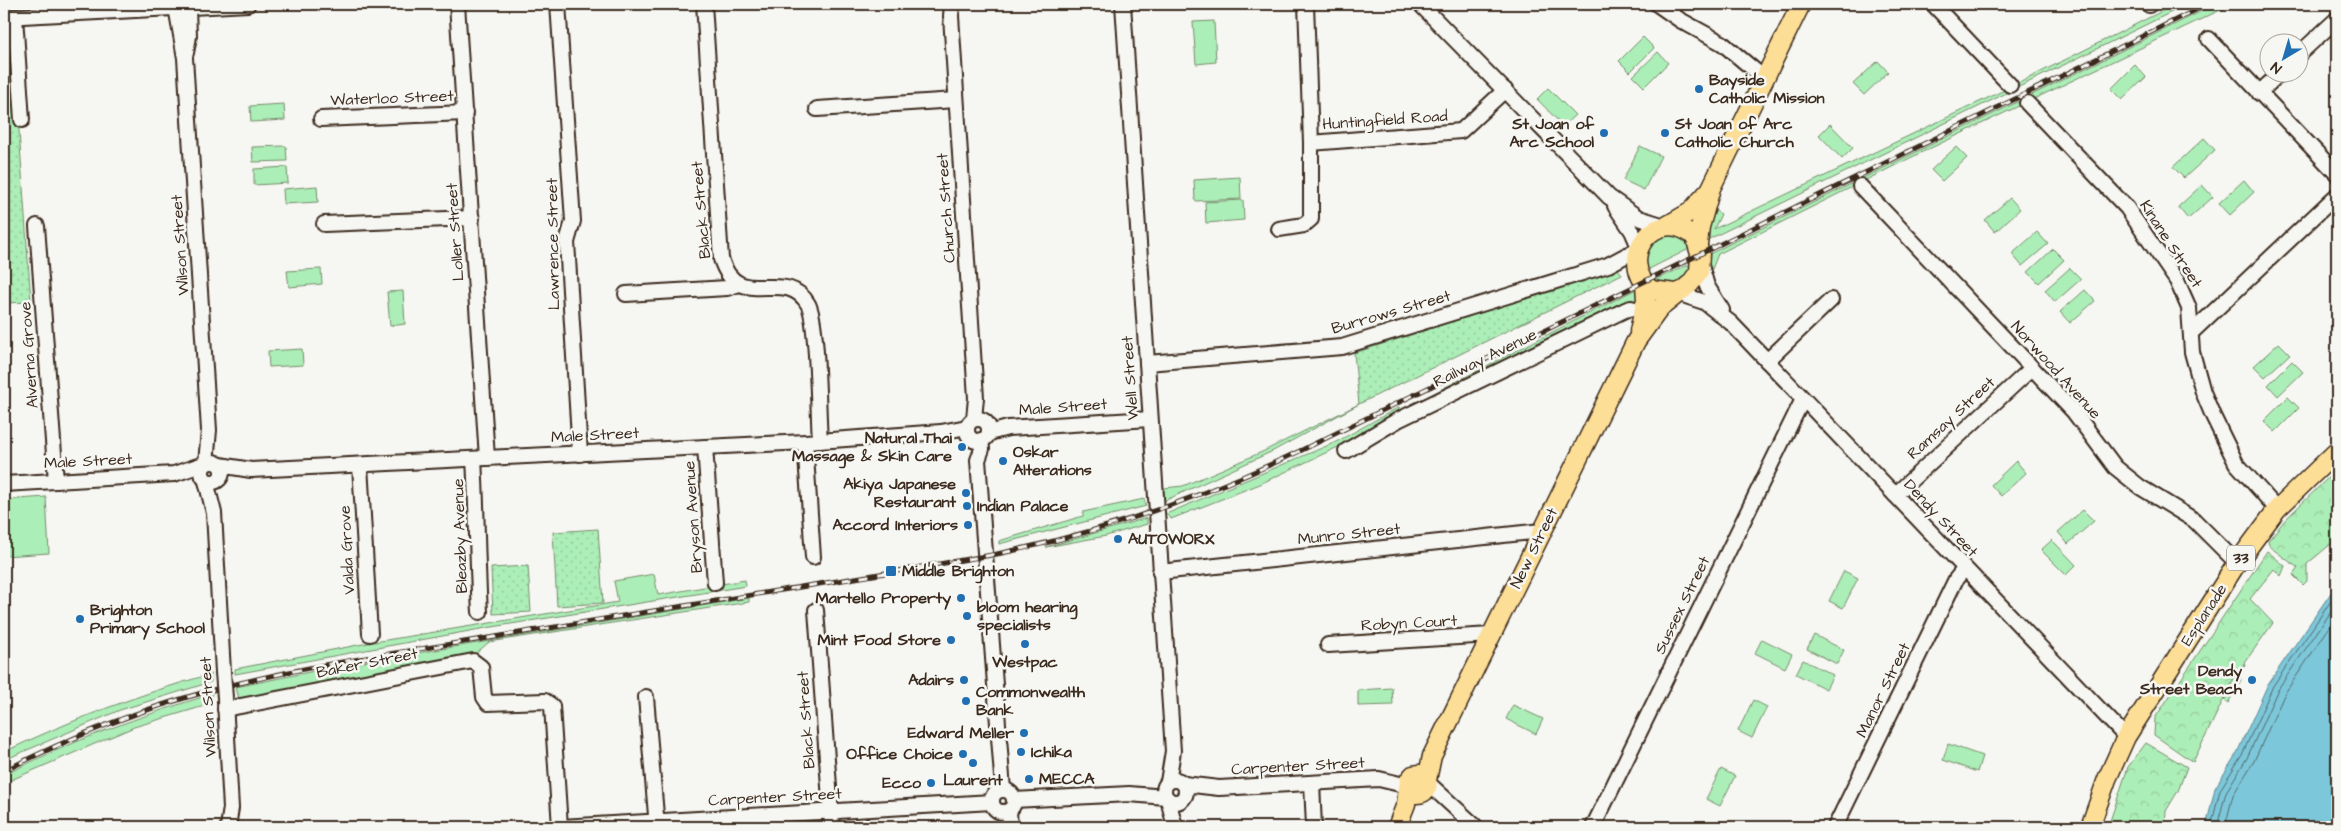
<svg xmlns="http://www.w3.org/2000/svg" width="2341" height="831" font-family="'Architects Daughter',sans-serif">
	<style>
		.grass { fill: #aceeb7; stroke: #748c6a }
		.forest { fill: url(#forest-crowns); stroke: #748c6a }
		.park { fill: url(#park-dots); stroke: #748c6a }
		.water { fill: #7bc7da; stroke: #61888f }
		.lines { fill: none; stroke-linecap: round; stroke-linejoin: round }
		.shore { stroke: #556969; stroke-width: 1 }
		.minor-casing { stroke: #3b2a1e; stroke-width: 18 }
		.major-casing { stroke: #3b2a1e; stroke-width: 21 }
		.minor { stroke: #f6f6f2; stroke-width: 14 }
		.major { stroke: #fdde96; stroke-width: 18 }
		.rail-casing { stroke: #3b2a1e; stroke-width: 5 }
		.rail { stroke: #f6f6f2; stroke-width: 3; stroke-dasharray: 9; stroke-linecap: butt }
		.minor-bridge-casing { stroke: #3b2a1e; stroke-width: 18; stroke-linecap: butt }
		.minor-bridge { stroke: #f6f6f2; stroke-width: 14 }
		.poi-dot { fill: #1f6fb2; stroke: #f6f6f2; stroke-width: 2 }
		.labels { text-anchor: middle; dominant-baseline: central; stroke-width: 5; stroke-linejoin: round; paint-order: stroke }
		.shield { fill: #f6f6f2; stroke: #73675e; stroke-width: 1 }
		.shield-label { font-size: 15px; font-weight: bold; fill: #3b2a1e }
		.poi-label { font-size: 16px; font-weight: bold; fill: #3b2a1e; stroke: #f6f6f2; text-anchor: start }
		.street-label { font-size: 16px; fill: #3b2a1e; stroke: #f6f6f2 }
	</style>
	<defs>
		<pattern id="forest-crowns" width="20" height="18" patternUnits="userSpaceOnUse" patternTransform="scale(1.25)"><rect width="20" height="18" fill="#aceeb7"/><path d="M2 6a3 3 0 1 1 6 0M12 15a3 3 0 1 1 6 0" fill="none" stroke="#95cc9d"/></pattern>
		<pattern id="park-dots" width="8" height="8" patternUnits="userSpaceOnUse" patternTransform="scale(1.25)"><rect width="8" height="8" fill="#aceeb7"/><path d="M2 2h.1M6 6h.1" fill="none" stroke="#95cc9d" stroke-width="1.8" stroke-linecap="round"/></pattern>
	</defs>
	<rect width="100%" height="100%" fill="#f6f6f2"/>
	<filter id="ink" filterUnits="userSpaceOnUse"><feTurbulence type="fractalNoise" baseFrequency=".02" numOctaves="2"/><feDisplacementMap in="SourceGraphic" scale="10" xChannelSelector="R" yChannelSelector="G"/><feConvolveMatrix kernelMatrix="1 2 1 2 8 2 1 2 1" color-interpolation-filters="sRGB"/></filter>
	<g filter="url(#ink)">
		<g class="grass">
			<polygon points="2176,4 2188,4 1705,241 1711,209 1721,214 1714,229 2017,84"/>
			<polygon points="2216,4 2233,4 1912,157 1718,254 1712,269 1708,265 1707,255"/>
			<polygon points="1214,21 1216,62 1196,64 1193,22"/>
			<polygon points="1643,37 1654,48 1630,72 1619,61"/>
			<polygon points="1658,52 1668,63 1644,87 1633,76"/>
			<polygon points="1878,61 1888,72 1864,95 1853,84"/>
			<polygon points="2135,65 2146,77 2122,100 2111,89"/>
			<polygon points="1548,88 1575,115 1563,126 1537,99"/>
			<polygon points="284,104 285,120 251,122 250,106"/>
			<polygon points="1830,124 1853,148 1842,159 1819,135"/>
			<polygon points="2204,138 2215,150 2184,178 2173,167"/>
			<polygon points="286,146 287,161 253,162 252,147"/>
			<polygon points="1640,146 1661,156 1644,190 1623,180"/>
			<polygon points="1956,147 1967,158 1942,181 1931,170"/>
			<polygon points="287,167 288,183 254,185 254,169"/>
			<polygon points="1240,177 1241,199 1195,201 1194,180"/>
			<polygon points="2244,180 2254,192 2230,215 2219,203"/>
			<polygon points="2202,185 2213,197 2188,219 2178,207"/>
			<polygon points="317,186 318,202 284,204 283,189"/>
			<polygon points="2010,198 2020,209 1995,232 1985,220"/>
			<polygon points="1243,200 1244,220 1206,223 1205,202"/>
			<polygon points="1673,231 1693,247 1645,271 1647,243"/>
			<polygon points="2037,232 2048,244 2022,266 2012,254"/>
			<polygon points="2053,249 2064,260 2039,283 2028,272"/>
			<polygon points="1695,262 1694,269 1679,285 1650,282"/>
			<polygon points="2070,268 2081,279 2055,302 2045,290"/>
			<polygon points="321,269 322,284 289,287 287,271"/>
			<polygon points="1640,287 1641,303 1400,414 1340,446 1260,484 1171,519 1166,514 1336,442 1399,407 1401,410"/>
			<polygon points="2085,290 2095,301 2070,323 2060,312"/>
			<polygon points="403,291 405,324 390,326 387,292"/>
			<polygon points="2279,343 2290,354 2265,377 2254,366"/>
			<polygon points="302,349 303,365 269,367 268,351"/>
			<polygon points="2292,361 2303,372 2278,396 2268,385"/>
			<polygon points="2288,397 2299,408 2275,432 2264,421"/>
			<polygon points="1359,404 1273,451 1164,501 1164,488 1183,486 1262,452"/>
			<polygon points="2016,461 2026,473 2001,496 1991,485"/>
			<polygon points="46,497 49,553 4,556 4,500"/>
			<polygon points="1144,499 1146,506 999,544 999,541 1083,516 1083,512"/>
			<polygon points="2083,510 2094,521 2068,544 2058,532"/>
			<polygon points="1147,518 1147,524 1106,536 1046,547"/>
			<polygon points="2052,540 2076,565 2066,575 2041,550"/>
			<polygon points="1844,571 1858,578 1843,608 1829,601"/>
			<polygon points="654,574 658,595 745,580 746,586 486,628 235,674 235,669 368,643 618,602 614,581"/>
			<polygon points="749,598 749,602 489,642 474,655 239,699 236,687 339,666"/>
			<polygon points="1814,635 1844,650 1837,664 1807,649"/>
			<polygon points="1762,639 1792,654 1785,668 1755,653"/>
			<polygon points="1803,660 1833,675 1826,689 1796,674"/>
			<polygon points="2244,663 2245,666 2240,670 2242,671 2239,676 2241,680 2228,703 2224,700 2232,692 2228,686"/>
			<path d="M211 674V682L120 710 4 760V752C71 720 139 694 211 674Z"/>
			<polygon points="1392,688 1393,705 1358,706 1358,690"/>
			<path d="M212 694 211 704 134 727 4 783V775C71 741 140 716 212 694Z"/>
			<polygon points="1753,700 1767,707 1752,738 1738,731"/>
			<polygon points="1513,705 1543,719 1536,734 1506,719"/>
			<polygon points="1948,744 1982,756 1977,772 1943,760"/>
			<polygon points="1721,769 1735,776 1720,806 1706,799"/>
		</g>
		<g class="forest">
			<polygon points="2337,469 2337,539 2307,564 2307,581 2303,585 2293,575 2298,568 2270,547 2268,541 2285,520"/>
			<polygon points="2267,551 2285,566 2281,576 2274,569 2250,599 2273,623 2235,676 2193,762 2154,735 2155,718"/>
			<polygon points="2146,743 2187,767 2178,791 2166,811 2165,827 2108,827 2128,767"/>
		</g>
		<g class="park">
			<polygon points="4,31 12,31 31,302 4,303"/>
			<polygon points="1618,269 1622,274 1359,404 1354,353"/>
			<polygon points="598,529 603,603 557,606 553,532"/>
			<polygon points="528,566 531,612 493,614 491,568"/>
		</g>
		<polygon class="water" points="2337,584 2337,827 2206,827 2215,788 2237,753 2268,684"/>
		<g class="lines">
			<g class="shore">
				<polyline points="2211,827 2220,790 2242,755 2273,686 2337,592"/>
				<polyline points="2217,827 2226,792 2247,758 2278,689 2337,603"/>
				<polyline points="2225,827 2233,795 2254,761 2285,693 2337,616"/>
			</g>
			<g class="minor-casing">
				<g id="minor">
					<polyline points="457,4 487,458"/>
					<polyline points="558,4 573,221 567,242 580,454"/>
					<path d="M704 4 721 259C738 313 785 265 808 304 818 321 818 415 820 441"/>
					<polyline points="952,4 951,16 976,398 974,419"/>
					<polyline points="1123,4 1173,751 1168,782"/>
					<polyline points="1306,4 1311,143 1461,131 1505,90"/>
					<polyline points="1420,4 1609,197 1639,218 1665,226"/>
					<polyline points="1657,4 1680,20 1722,43 1765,79"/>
					<polyline points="1933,4 2010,85"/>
					<polyline points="2148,4 2149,5"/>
					<polyline points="176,7 185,58 209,430 206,463"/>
					<polyline points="15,16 22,120"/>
					<polyline points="4,17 248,4"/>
					<polyline points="2209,39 2337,174"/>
					<polyline points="186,53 189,36 188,7"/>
					<polyline points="2298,55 2337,19"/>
					<polyline points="2259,93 2281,72"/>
					<polyline points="2027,103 2127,208 2177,281 2189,308 2192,352 2203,392 2213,416 2236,463 2277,509"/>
					<polyline points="817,109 956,100"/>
					<polyline points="321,119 465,113"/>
					<polyline points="1860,186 2074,412 2115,467 2140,487 2194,520 2237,563"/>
					<polyline points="1615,206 1632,231 1639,247"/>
					<polyline points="324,224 472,218"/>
					<polyline points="37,226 56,481"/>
					<polyline points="1279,229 1304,225 1311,219 1311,143"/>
					<polyline points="1700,262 1707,286 1722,310"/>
					<polyline points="1677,293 1704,302 1731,323 2126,737"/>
					<polyline points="626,294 727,288 739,284"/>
					<polyline points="2191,333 2337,195"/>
					<polyline points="1767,361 1831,300"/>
					<polyline points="1147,363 1342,347 1608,265 1638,249"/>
					<circle cx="978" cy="430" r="11"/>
					<polyline points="989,433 1008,428 1150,419"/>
					<polyline points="981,440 982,449 978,460 1003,790"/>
					<polyline points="805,442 813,557"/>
					<polyline points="705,447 715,583"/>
					<polyline points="1346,451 1398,420 1625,310 1631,308 1644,311"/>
					<path d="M474 459C477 510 477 561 480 612"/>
					<circle cx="212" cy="472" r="10"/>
					<polyline points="220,465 251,470 805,442 941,432 967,427"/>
					<polyline points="360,465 370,634"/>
					<polyline points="206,481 214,513 223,672"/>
					<polyline points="4,484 174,474 204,464"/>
					<polyline points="1895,495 2032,368"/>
					<polyline points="1160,572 1542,531"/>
					<polyline points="816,610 832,827"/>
					<polyline points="1328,645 1491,635"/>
					<polyline points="646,697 657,827"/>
					<polyline points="225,701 231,808 228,827"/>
					<polyline points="225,709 473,661 481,667 484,697 488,703 545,701 552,706 560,827"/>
					<circle cx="1175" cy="791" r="11"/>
					<polyline points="1312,783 1314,827"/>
					<polyline points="1428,783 1476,827"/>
					<polyline points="1184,784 1219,788 1379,779 1408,786"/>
					<circle cx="1003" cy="801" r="11"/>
					<polyline points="1168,799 1175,827"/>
					<polyline points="1014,800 1129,794 1166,797"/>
					<polyline points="1009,811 1010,827"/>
					<polyline points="561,827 992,802"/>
					<polyline points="1593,827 1803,399"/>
					<polyline points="1835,827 1956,579 1964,569"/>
				</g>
			</g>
			<g class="major-casing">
				<g id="major">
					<polyline points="1666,226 1690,212 1708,192"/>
					<polyline points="1698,244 1700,227 1711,188 1801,4"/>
					<polyline points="1639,331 1646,300 1645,284"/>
					<path d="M1427 780 1432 756 1636 341 1660 308 1690 284 1699 272 1700 254 1695 237C1656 203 1615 258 1651 290L1676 293"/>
					<path d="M1397 827 1406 804 1409 780 1413 775 1420 774 1427 780C1429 788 1425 794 1417 794L1409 789"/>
					<polyline points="2090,827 2107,779 2126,737 2237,563 2277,509 2337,451"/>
				</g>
			</g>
			<use href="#minor" class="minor"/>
			<use href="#major" class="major"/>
			<g class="rail-casing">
				<path id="rail" d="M4 771C69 738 138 710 209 691 305 665 403 652 501 636 667 608 832 583 997 554 1105 532 1206 496 1304 449L2208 4"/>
			</g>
			<use href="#rail" class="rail"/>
			<g class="minor-bridge-casing">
				<polyline id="minor-bridge" points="223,672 225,698"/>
			</g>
			<use href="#minor-bridge" class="minor-bridge"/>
		</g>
	</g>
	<g class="poi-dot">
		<circle cx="1699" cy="89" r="5"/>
		<circle cx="1604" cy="133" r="5"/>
		<circle cx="1665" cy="133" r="5"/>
		<circle cx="962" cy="447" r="5"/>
		<circle cx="1003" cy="461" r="5"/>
		<circle cx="966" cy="493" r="5"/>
		<circle cx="967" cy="506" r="5"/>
		<circle cx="968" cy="525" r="5"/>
		<circle cx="1118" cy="539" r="5"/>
		<rect x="885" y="565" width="12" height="12" rx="2.5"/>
		<circle cx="961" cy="598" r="5"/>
		<circle cx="967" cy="616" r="5"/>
		<circle cx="80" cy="619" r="5"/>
		<circle cx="951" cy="640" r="5"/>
		<circle cx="1025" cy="644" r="5"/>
		<circle cx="964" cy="680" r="5"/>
		<circle cx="2252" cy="680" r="5"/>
		<circle cx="966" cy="701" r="5"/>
		<circle cx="1024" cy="733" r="5"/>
		<circle cx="1021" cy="752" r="5"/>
		<circle cx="963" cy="754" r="5"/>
		<circle cx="973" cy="763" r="5"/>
		<circle cx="1029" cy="779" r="5"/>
		<circle cx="931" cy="783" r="5"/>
	</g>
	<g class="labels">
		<rect class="shield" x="2227" y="545.5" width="28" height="25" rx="4"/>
		<g class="shield-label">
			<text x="2241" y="558">33</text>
		</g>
		<g class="poi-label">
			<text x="1709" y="80">Bayside<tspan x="1709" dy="18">Catholic Mission</tspan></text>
			<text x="1594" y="124" text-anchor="end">St Joan of<tspan x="1594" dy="18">Arc School</tspan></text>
			<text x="1675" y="124">St Joan of Arc<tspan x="1675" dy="18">Catholic Church</tspan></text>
			<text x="952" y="438" text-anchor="end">Natural Thai<tspan x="952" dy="18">Massage &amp; Skin Care</tspan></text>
			<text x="1013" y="452">Oskar<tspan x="1013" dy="18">Alterations</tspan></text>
			<text x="956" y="484" text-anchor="end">Akiya Japanese<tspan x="956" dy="18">Restaurant</tspan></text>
			<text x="977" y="506">Indian Palace</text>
			<text x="958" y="525" text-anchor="end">Accord Interiors</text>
			<text x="1128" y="539">AUTOWORX</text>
			<text x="902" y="571">Middle Brighton</text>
			<text x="951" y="598" text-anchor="end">Martello Property</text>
			<text x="977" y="607">bloom hearing<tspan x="977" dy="18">specialists</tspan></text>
			<text x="90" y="610">Brighton<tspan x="90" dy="18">Primary School</tspan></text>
			<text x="941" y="640" text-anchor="end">Mint Food Store</text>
			<text x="1025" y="662" text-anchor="middle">Westpac</text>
			<text x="2242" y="671" text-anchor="end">Dendy<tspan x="2242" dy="18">Street Beach</tspan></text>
			<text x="954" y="680" text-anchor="end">Adairs</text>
			<text x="976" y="692">Commonwealth<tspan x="976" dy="18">Bank</tspan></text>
			<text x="1014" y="733" text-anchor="end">Edward Meller</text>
			<text x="1031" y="752">Ichika</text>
			<text x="953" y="754" text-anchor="end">Office Choice</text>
			<text x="1039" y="779">MECCA</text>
			<text x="973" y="780" text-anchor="middle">Laurent</text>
			<text x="921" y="783" text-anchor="end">Ecco</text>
		</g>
		<g class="street-label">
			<text transform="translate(392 98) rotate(-2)">Waterloo Street</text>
			<text transform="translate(1385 120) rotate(-4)">Huntingfield Road</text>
			<text transform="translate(946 208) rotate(-94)">Church Street</text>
			<text transform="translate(701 210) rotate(-95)">Black Street</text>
			<text transform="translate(455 232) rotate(-94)">Loller Street</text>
			<text transform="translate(553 244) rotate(-91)">Lawrence Street</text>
			<text transform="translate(2171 244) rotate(57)">Kinane Street</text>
			<text transform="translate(180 245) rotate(-94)">Wilson Street</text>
			<text transform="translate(1391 312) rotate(-16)">Burrows Street</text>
			<text transform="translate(29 355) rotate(-94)">Alverna Grove</text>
			<text transform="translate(1485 358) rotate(-26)">Railway Avenue</text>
			<text transform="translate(2056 370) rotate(48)">Norwood Avenue</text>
			<text transform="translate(1130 378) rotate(-94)">Well Street</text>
			<text transform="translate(1063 407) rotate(-4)">Male Street</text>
			<text transform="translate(1951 418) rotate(-43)">Ramsay Street</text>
			<text transform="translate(595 435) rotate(-3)">Male Street</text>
			<text transform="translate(88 461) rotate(-3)">Male Street</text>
			<text transform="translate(693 517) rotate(-94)">Bryson Avenue</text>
			<text transform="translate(1941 518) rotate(47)">Dendy Street</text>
			<text transform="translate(1349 534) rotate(-6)">Munro Street</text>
			<text transform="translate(460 536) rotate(-92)">Bleazby Avenue</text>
			<text transform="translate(1534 548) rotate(-64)">New Street</text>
			<text transform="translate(347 550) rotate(-93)">Valda Grove</text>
			<text transform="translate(1682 605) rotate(-64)">Sussex Street</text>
			<text transform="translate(2204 615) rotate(-57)">Esplanade</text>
			<text transform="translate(1409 623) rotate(-3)">Robyn Court</text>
			<text transform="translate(367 663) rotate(-11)">Baker Street</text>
			<text transform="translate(1883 690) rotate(-64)">Manor Street</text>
			<text transform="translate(208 707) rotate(-93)">Wilson Street</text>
			<text transform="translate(806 720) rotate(-94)">Black Street</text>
			<text transform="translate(1298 766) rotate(-3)">Carpenter Street</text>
			<text transform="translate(775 797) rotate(-3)">Carpenter Street</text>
		</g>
	</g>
	<rect width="2341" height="831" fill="none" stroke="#f6f6f2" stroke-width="20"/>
	<rect x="10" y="10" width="2321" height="811" fill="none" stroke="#3b2a1e" stroke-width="2" filter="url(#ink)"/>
	<g transform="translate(2284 58) rotate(218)"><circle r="24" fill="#f6f6f2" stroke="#aba49d"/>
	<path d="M0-4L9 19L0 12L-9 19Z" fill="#1f6fb2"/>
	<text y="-8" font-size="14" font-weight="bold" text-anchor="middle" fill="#3b2a1e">N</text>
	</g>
</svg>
